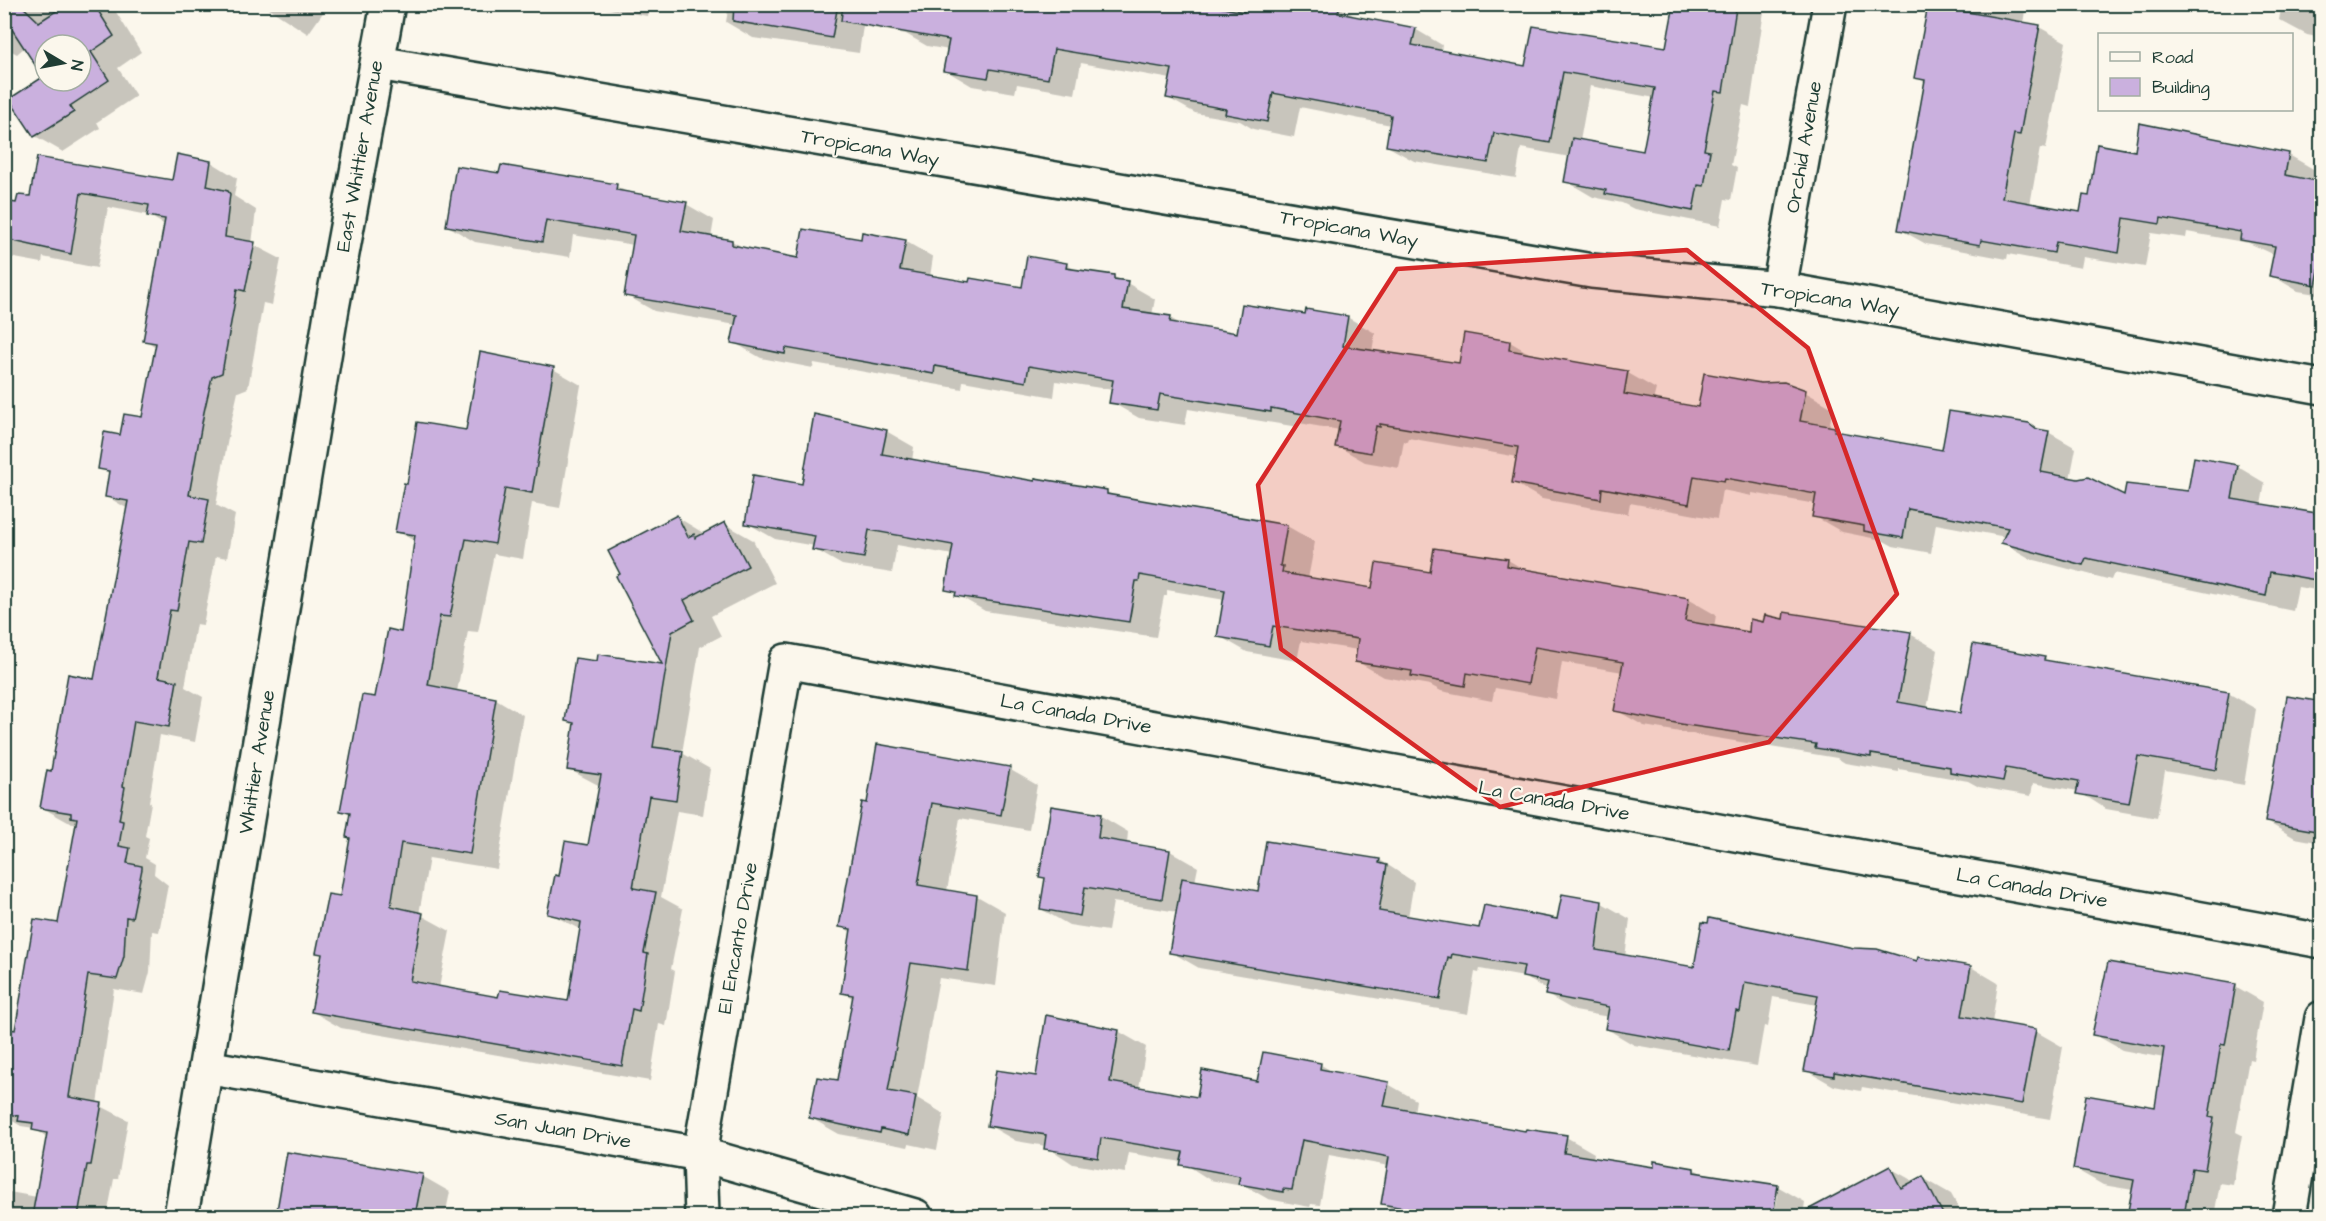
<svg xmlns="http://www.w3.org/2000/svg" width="2326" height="1221" font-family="'Architects Daughter',sans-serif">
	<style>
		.shadow { fill: #0003; fill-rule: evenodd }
		.building { fill: #cab0de; stroke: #1f3d34; stroke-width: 1.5; fill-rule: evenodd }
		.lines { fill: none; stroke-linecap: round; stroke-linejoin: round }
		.street-casing { stroke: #1f3d34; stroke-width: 38 }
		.secondary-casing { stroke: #1f3d34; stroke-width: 38 }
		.street { stroke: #fbf7ec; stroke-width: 33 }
		.secondary { stroke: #fbf7ec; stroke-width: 33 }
		.marked { fill: #d62828; fill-opacity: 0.2; stroke: #d62828; stroke-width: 4.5; stroke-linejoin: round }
		.labels { text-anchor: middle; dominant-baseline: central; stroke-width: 4.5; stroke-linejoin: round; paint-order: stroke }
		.street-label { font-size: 20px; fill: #1f3d34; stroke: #fbf7ec }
	</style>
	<rect width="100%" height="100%" fill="#fbf7ec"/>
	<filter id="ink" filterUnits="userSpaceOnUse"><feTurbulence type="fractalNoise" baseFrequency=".0167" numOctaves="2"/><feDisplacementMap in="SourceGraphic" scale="12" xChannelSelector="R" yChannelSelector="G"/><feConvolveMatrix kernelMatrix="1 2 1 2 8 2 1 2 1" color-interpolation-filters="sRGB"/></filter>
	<g filter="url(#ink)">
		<g class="shadow">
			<path d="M4 4H111L141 52 118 68 136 96 97 122 100 128 63 152 35 136 12 100 45 78 25 47 17 54 4 47ZM45 45H81V81H45Z"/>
			<polygon points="262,4 329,4 308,34"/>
			<polygon points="584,4 649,4 647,16"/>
			<path d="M729 4 1339 7 1360 19 1415 29 1442 45 1441 52 1526 68 1668 48 1675 4H1765L1750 107 1743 105 1731 165 1737 168 1731 200 1725 199 1720 226 1634 209 1622 203 1593 197 1566 181 1570 157 1521 148 1516 178 1414 161 1387 146 1391 125 1300 107 1294 137 1253 129 1240 121 1195 113 1168 98 1171 79 1081 63 1075 94 1017 84 1015 93 972 86 945 70 949 50 927 46 906 34 863 26 859 53 753 38 726 22ZM1590 86 1655 98 1645 153 1580 141Z"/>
			<polygon points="1933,4 2026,4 2023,24 2039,27 2066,42 2046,149 2040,148 2030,205 2081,214 2090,198 2137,153 2289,155 2315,170 2313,182 2322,184 2322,295 2298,291 2271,275 2275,255 2249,243 2187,232 2186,238 2151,233 2145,267 2083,257 2081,268 2008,254 2007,259 1926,244 1899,229 1926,83 1916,77"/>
			<polygon points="2282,4 2322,4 2322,38 2307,35 2279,20"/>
			<polygon points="211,162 237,178 234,196 256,210 252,244 281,259 272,305 263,303 248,388 238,392 230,427 216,505 235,515 227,558 216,556 203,625 196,624 185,687 203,697 195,742 160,735 149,802 151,803 145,836 149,838 145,858 155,864 154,874 168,885 159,932 152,931 150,972 144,994 114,989 97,1104 128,1120 118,1179 114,1179 107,1216 4,1216 4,1191 37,1197 48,1138 34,1128 21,1126 4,1116 4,1049 16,1032 59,925 78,824 68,822 41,807 52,772 96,681 128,509 106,496 110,474 100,468 122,437 144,419 156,347 145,340 165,225 148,215 108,207 97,268 43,257 42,263 4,256 4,202 17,204 31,198 173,181"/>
			<polygon points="500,175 616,186 630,194 686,204 714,220 711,238 732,241 747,250 799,260 862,241 905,241 933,257 930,277 1023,289 1066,264 1079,272 1114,277 1127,283 1155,299 1152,315 1170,318 1184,326 1238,335 1306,316 1347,317 1375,333 1372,352 1460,365 1510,342 1534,356 1628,373 1656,389 1653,401 1699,409 1805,392 1833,408 1829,428 1846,435 1943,452 2039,431 2048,432 2076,448 2070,479 2125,497 2189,493 2238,467 2265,483 2261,505 2317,515 2322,489 2322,591 2298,587 2293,611 2114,573 2111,580 2031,559 2003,543 2006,537 1936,524 1931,553 1893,546 1882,540 1842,532 1814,516 1816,504 1752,493 1752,496 1722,490 1717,519 1630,503 1628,514 1542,499 1514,483 1518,457 1408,438 1407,442 1404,441 1399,468 1365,462 1337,446 1340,430 1299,423 1298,427 1188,409 1185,425 1139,418 1111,402 1113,390 1056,381 1054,397 963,381 962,389 814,363 813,368 761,358 733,342 736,325 654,311 626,295 634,245 573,235 570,257 475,242 448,226"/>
			<polygon points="553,369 581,385 560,508 532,503 523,559 494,554 478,632 468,631 457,692 496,699 523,715 497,869 429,858 419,914 450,931 439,988 500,999 569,1003 581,930 549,913 560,878 589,847 600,786 568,769 575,725 567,721 665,666 677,517 705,534 725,524 753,540 775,583 711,616 721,636 700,647 682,753 710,769 703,815 677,811 661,897 683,909 671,969 675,971 666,1026 659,1024 650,1081 341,1028 313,1012 323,956 318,952 341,898 351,838 351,816 342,810 377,699 403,634 416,542 397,531 408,486 467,432"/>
			<polygon points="886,431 914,447 912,461 1036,483 1107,492 1115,497 1287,526 1315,542 1308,579 1373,589 1431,574 1508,560 1525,570 1688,599 1716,615 1714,628 1750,633 1910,634 1938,650 1927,709 1961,715 2044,659 2051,663 2228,693 2256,709 2244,785 2165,771 2157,818 2106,809 2078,791 2033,783 2031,796 1979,787 1968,781 1899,769 1899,772 1845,763 1837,758 1644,726 1616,710 1623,672 1562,662 1556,699 1495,688 1492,701 1441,691 1430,685 1384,677 1356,661 1358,650 1301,641 1297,661 1247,652 1219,636 1225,600 1167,590 1167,596 1164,596 1156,637 985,611 947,589 953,555 897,545 892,573 842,565 814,549 815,546 775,539 747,523"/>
			<polygon points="2316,703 2322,706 2322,843 2295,838 2267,822"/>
			<polygon points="1009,769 1037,785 1029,830 960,818 947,891 977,896 1005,912 996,986 939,978 917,1098 944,1114 937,1150 909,1144 908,1147 839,1134 811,1118 840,1082 854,999 842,992 852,933 841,926 868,805"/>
			<polygon points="1101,816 1128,832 1127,844 1170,851 1198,867 1195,882 1260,893 1268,843 1380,860 1414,882 1408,917 1480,930 1559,920 1563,896 1602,903 1630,919 1625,957 1695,969 1918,963 1971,967 1998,983 1992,1023 2035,1031 2063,1047 2050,1119 1862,1087 1861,1091 1834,1086 1806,1070 1817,1005 1773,997 1768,1027 1764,1026 1757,1066 1634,1045 1607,1029 1609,1017 1575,1011 1547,995 1548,990 1524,977 1480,969 1479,973 1475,972 1468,1014 1199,968 1171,952 1178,912 1113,902 1108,931 1069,925 1041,909 1047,880 1041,876"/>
			<polygon points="2235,986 2263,1002 2253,1060 2249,1059 2236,1132 2242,1135 2233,1185 2220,1183 2214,1216 2129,1216 2133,1190 2103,1185 2075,1169 2156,1109 2164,1058 2122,1050 2094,1034"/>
			<polygon points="1118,1031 1146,1047 1139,1088 1198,1099 1321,1065 1337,1074 1388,1084 1416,1100 1414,1113 1527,1133 1566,1137 1594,1153 1593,1159 1655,1169 1694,1169 1703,1174 1777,1186 1805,1202 1803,1216 1774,1216 1778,1195 1775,1195 1771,1216 1405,1216 1383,1204 1389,1166 1329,1155 1320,1205 1311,1204 1310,1207 1268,1199 1247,1187 1210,1180 1182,1162 1129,1153 1125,1173 1073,1164 1046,1146 1016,1141 988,1125 1037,1078"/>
			<polygon points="289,1153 422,1176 450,1192 445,1216 276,1216"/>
			<polygon points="1890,1168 1915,1182 1923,1178 1951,1194 1963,1216 1837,1216 1829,1200"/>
			<polygon points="598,1210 610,1216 465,1216"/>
		</g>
		<g class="building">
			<path d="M4 4H20L39 22 67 4H94L114 36 91 52 109 80 70 106 74 112 34 137 9 99 43 77 4 17ZM45 45H81V81H45Z"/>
			<polygon points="734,4 838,4 832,38 733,21"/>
			<polygon points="843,4 1203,4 1244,12 1245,4 1340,4 1338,13 1416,28 1412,45 1525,66 1533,26 1666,47 1674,4 1736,4 1736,8 1723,92 1715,91 1704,150 1710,151 1704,186 1698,185 1693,211 1605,194 1606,190 1564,182 1572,138 1643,151 1655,88 1563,72 1550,143 1494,133 1488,163 1386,146 1391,115 1273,93 1267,122 1225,114 1226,109 1166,98 1172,69 1054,49 1048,79 990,69 988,78 943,71 949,40 841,21"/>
			<polygon points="1928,5 2040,25 2020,135 2014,134 2002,198 2080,212 2083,195 2089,196 2097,144 2135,151 2139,123 2289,153 2285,175 2322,182 2322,200 2315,236 2322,238 2322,255 2316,285 2269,276 2275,246 2240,240 2241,232 2161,218 2160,224 2124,218 2119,253 2056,242 2054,253 1981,240 1980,245 1898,230 1925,80 1914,78"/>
			<polygon points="177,154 211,161 207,186 228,191 230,194 225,237 255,242 245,291 237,289 222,373 212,377 204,412 189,495 209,499 201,544 189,542 177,611 170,610 158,677 177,681 169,727 134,721 123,786 125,787 119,820 123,821 119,846 130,848 127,863 142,866 142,869 132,918 126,917 124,956 117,979 88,975 69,1097 102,1103 91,1165 87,1165 78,1216 32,1216 47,1133 32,1130 33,1123 18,1121 19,1116 4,1113 4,1028 15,1030 34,919 58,923 77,818 71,817 71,813 40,808 47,770 51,771 68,674 94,679 128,501 105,497 109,471 98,469 104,432 120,435 124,414 142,417 156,343 143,341 165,219 147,216 149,205 81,193 71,254 4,239 4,201 16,203 18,195 30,196 37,157 172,180"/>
			<polygon points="501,165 617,184 616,190 687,202 681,231 732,240 732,245 798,258 803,229 861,239 862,232 906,240 900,270 969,282 970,278 1022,287 1027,256 1067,263 1066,268 1114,275 1114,279 1128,281 1123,309 1171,316 1170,322 1237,333 1242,304 1305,314 1306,309 1348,316 1343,346 1459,363 1464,333 1510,341 1509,350 1628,371 1624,394 1698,407 1704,373 1761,383 1784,382 1806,390 1800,421 1835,427 1834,431 1942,450 1949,411 2029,423 2037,429 2049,431 2041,472 2078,479 2088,477 2124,495 2126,484 2188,491 2194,457 2238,465 2232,499 2322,514 2322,581 2270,572 2266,596 2086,558 2083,565 2001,543 2008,528 1908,509 1903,538 1864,531 1864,526 1812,517 1816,494 1725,478 1724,481 1694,476 1689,504 1602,488 1601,499 1512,483 1518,447 1380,424 1380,427 1376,426 1371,453 1335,447 1340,421 1271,408 1271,412 1160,394 1157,410 1109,403 1113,380 1029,366 1026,382 935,366 934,374 786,348 785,354 731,343 737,315 624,296 634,235 546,220 542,242 446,226 456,166 499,173"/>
			<polygon points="480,352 554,367 532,493 505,488 495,544 466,539 450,617 440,616 428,685 496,698 470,854 401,843 391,906 423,913 410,981 498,997 500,990 568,1001 581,922 547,914 555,875 559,876 565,841 588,845 601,775 567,770 574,723 565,721 575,658 597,661 598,654 662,664 616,576 620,574 608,551 677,515 688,537 694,534 695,538 725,522 748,566 684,600 694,620 672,632 653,747 683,751 676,800 649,796 633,888 656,892 644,953 648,954 639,1011 632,1009 622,1066 311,1012 322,954 316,953 328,894 340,896 350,838 346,837 350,813 340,811 362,695 375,697 388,629 401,632 415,535 395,532 404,483 407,484 417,422 466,430"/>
			<polygon points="814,414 887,430 882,454 1035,481 1035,478 1107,490 1107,494 1287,525 1280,566 1283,566 1282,573 1372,588 1376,563 1430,572 1434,548 1508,559 1507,566 1689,598 1685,621 1749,632 1750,619 1763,622 1765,615 1783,619 1784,612 1911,632 1898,702 1960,713 1973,644 2045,657 2044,660 2229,692 2216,770 2138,756 2129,803 2076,794 2079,781 2006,768 2003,781 1950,772 1950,767 1871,754 1871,757 1815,748 1816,744 1686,725 1614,711 1623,662 1535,647 1528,684 1467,673 1465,686 1411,676 1412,671 1355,662 1358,639 1273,626 1269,646 1217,637 1225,590 1140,575 1139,581 1136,581 1129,622 955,596 956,592 945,590 953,545 869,530 864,558 812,550 815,536 745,524 753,475 802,484"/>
			<polygon points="2287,696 2317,701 2316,705 2322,706 2322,832 2265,822"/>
			<polygon points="877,744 1010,767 1001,815 932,803 918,885 977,895 968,971 911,963 888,1091 916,1096 909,1135 881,1129 880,1133 809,1118 817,1077 838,1080 853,995 841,993 851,929 839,927 862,802 867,803"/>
			<polygon points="1051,806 1101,814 1098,838 1170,850 1162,899 1085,887 1080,916 1040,909 1045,878 1039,877"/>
			<polygon points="1266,841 1380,859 1379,863 1387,865 1379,911 1479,928 1484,905 1557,919 1562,894 1602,901 1596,950 1694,967 1702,922 1708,923 1709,918 1854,948 1877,949 1917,961 1918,957 1971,966 1962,1016 2036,1029 2022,1104 1834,1072 1834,1076 1804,1071 1818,995 1745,982 1740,1012 1736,1011 1729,1051 1605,1029 1609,1007 1545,995 1548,982 1522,977 1524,966 1452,954 1451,958 1448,957 1440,999 1169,953 1182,878 1258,891"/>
			<polygon points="2108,962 2236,984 2225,1045 2221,1044 2209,1117 2214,1118 2205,1170 2192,1168 2184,1216 2127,1216 2134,1180 2073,1169 2086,1095 2155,1107 2164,1048 2092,1035"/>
			<polygon points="1046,1015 1119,1030 1110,1082 1197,1097 1202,1070 1257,1081 1263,1052 1321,1063 1320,1069 1389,1082 1384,1106 1525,1131 1526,1129 1567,1135 1564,1153 1654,1167 1654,1161 1694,1168 1694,1172 1778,1185 1773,1216 1450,1216 1381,1204 1389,1157 1302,1140 1292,1190 1283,1189 1283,1192 1238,1184 1240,1176 1180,1165 1183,1152 1101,1138 1098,1158 1044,1149 1046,1135 987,1126 996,1070 1036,1076"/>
			<polygon points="287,1152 423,1174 415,1216 374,1216 343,1211 342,1216 276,1216"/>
			<polygon points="1890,1166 1901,1188 1923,1176 1944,1216 1796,1216"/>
		</g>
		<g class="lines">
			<g class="street-casing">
				<g id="street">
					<polyline points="378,63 1592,271 1779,289 2322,387"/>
					<polyline points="1779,289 1830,4"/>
					<polyline points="206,1067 700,1154 915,1216"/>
					<polyline points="702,1216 700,1154 786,661 2322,941"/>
					<polyline points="2289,1216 2322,1018"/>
				</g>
			</g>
			<g class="secondary-casing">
				<polyline id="secondary" points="181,1216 332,308 388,4"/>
			</g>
			<use href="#street" class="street"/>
			<use href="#secondary" class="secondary"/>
		</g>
	</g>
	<path class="marked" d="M1687 250 1808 348 1897 594 1769 742 1500 807 1281 649 1258 485 1397 269Z"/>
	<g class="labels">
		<g class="street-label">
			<text transform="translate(1804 147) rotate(-80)">Orchid Avenue</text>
			<text transform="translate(870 148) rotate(10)">Tropicana Way</text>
			<text transform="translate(360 156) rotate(-80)">East Whittier Avenue</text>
			<text transform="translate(1349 229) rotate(10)">Tropicana Way</text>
			<text transform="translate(1830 299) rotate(9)">Tropicana Way</text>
			<text transform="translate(1076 714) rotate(10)">La Canada Drive</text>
			<text transform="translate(257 762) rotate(-81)">Whittier Avenue</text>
			<text transform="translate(1554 801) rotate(10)">La Canada Drive</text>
			<text transform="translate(2032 888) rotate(10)">La Canada Drive</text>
			<text transform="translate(738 938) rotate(-80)">El Encanto Drive</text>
			<text transform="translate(563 1130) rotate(10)">San Juan Drive</text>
		</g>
	</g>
	<rect width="2326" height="1221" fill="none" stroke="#fbf7ec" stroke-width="24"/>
	<rect x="12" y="12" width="2302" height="1197" fill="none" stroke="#1f3d34" stroke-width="2" filter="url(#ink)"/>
	<rect x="2098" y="33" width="195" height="78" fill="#fbf7ec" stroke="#a3ada2" stroke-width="1.5"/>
	<rect x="2110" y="52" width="30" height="9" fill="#fbf7ec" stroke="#a3ada2" stroke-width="1.5"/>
	<text x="2152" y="63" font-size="18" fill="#1f3d34">Road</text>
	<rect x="2110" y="78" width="30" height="18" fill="#cab0de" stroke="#a3ada2" stroke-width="1.5"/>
	<text x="2152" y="93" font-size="18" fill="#1f3d34">Building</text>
	<g transform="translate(63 63) rotate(100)"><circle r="28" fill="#fbf7ec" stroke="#a3ada2" stroke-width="1.5"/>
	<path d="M0-4.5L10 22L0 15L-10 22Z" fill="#1f3d34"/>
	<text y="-9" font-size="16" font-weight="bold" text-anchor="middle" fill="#1f3d34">N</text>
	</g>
</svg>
